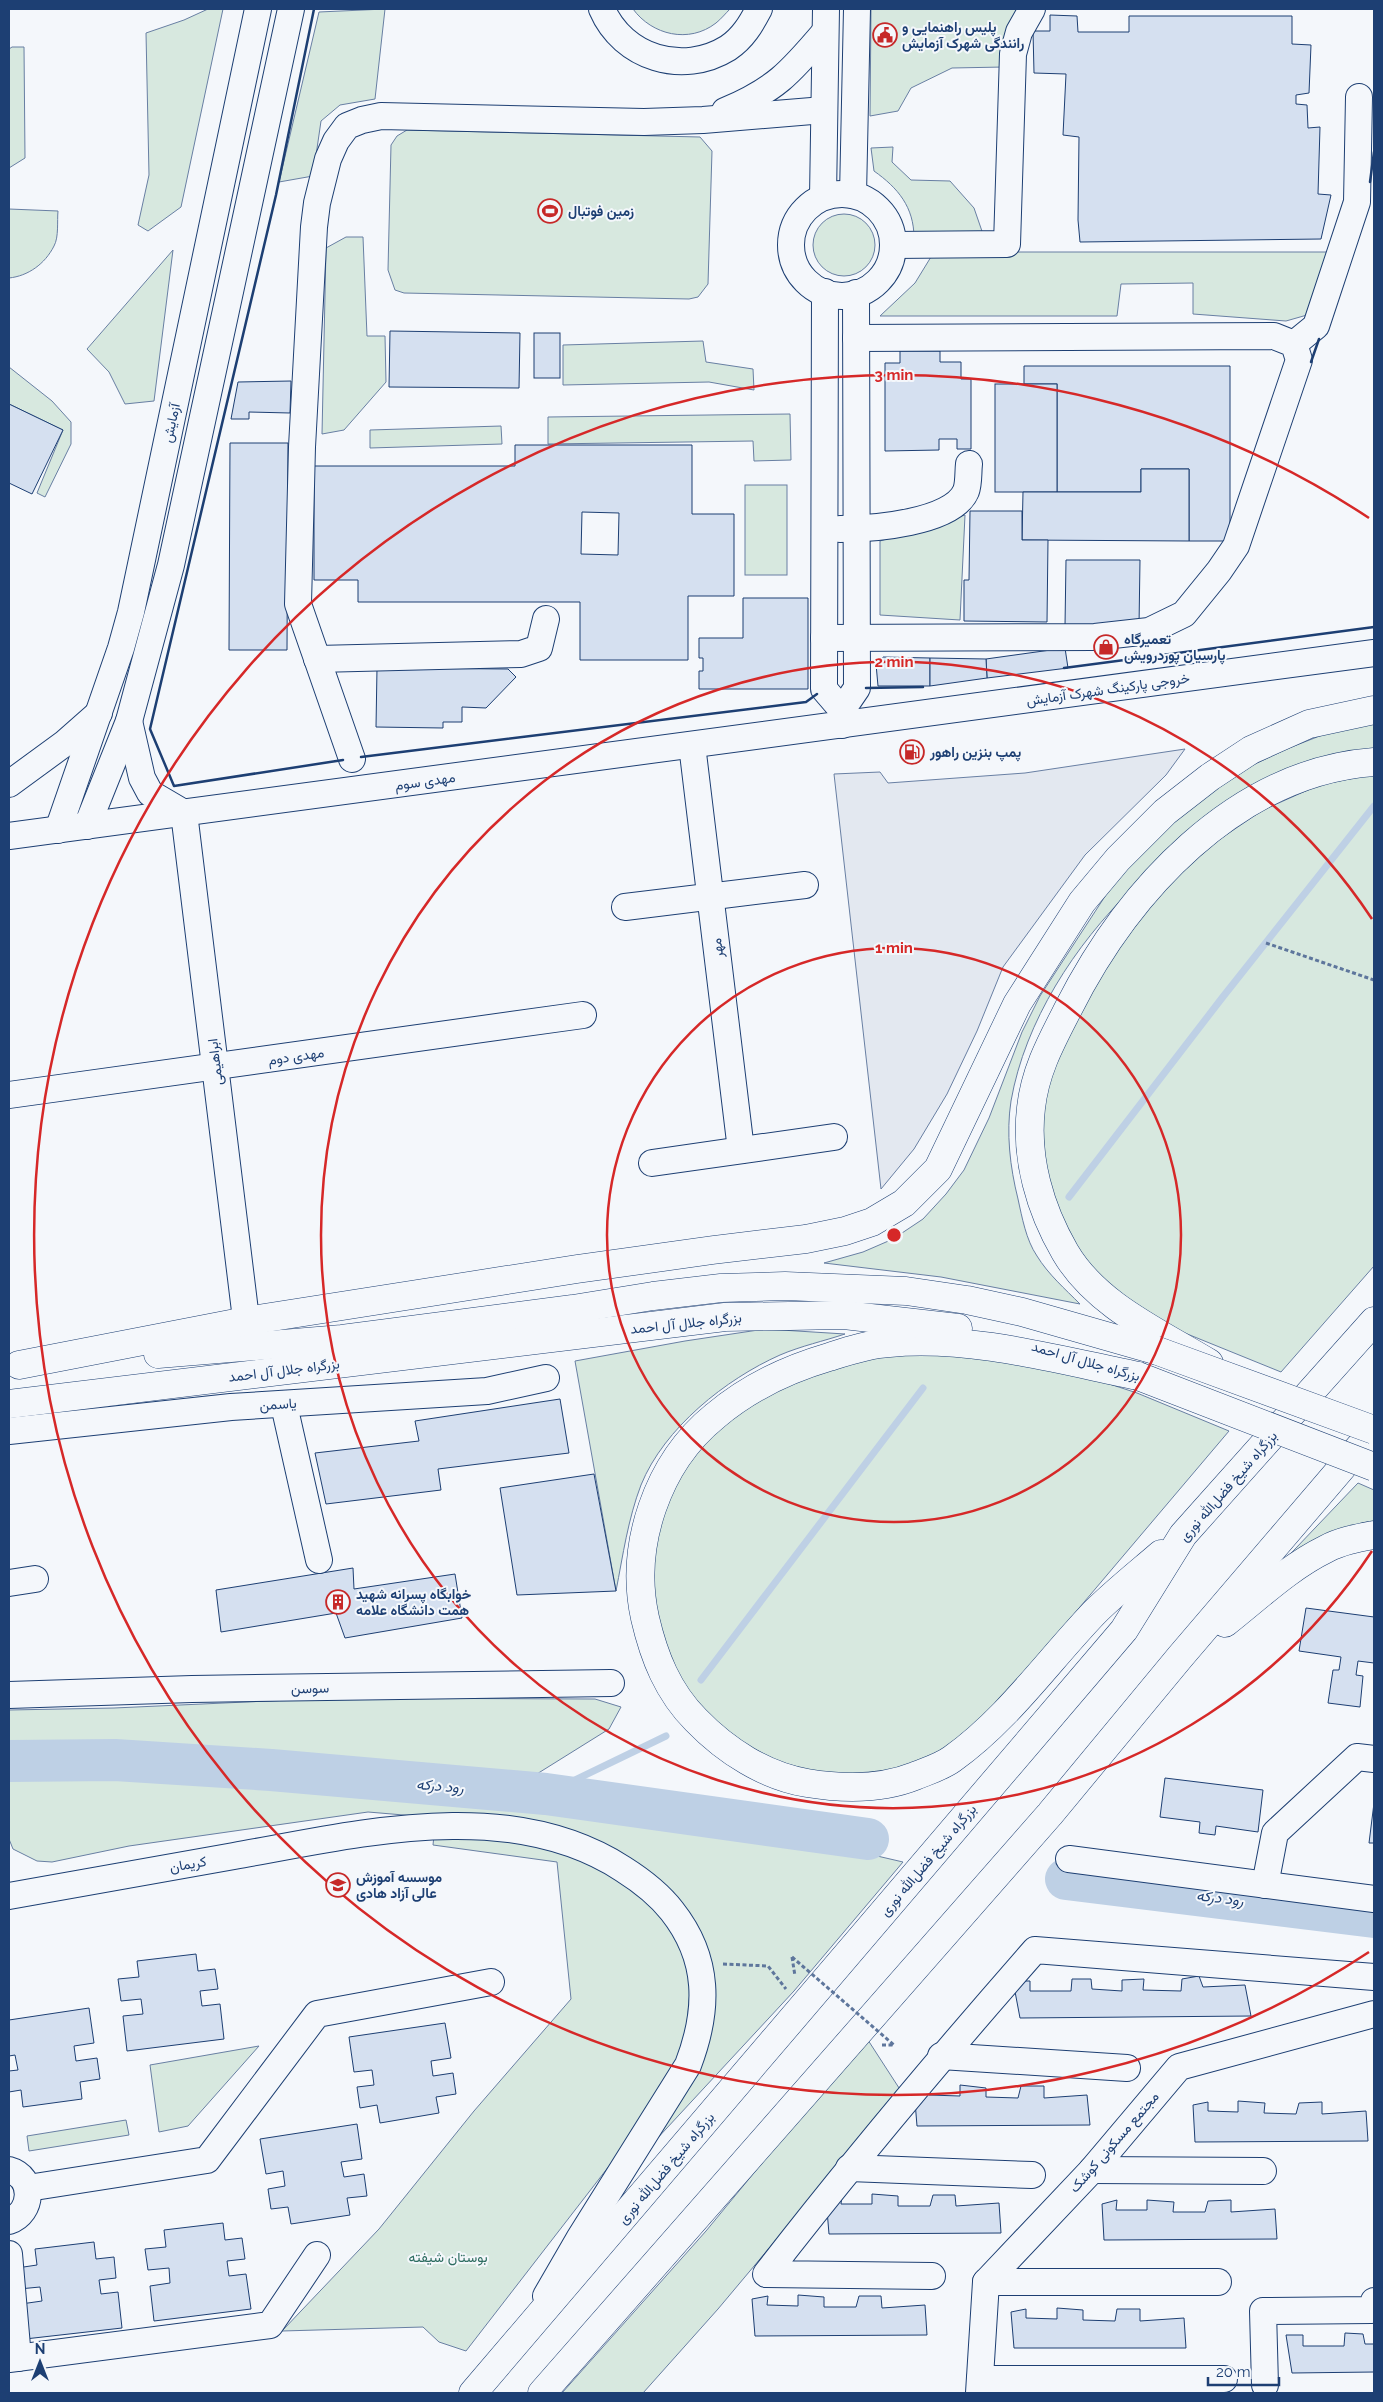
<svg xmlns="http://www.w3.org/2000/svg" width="1383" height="2402" font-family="Raleway,Vazirmatn,sans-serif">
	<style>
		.green { fill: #d7e8df; stroke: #687fa3 }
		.parking { fill: #e3e8f0; stroke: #687fa3 }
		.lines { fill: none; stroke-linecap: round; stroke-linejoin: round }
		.stream { stroke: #bed0e5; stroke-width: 7 }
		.river { stroke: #bed0e5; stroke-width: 42 }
		.building { fill: #d5e0f0; stroke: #1d3f73; fill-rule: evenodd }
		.minor-casing { stroke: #1d3f73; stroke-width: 28 }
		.highway-casing { stroke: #1d3f73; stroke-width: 29 }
		.path { stroke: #5e769c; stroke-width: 3; stroke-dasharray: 4 2.5; stroke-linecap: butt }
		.minor { stroke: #f4f7fb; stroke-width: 26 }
		.highway { stroke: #f4f7fb; stroke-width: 28 }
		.highway-bridge-casing { stroke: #1d3f73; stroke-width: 29; stroke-linecap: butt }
		.path-bridge { stroke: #5e769c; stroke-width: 3; stroke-dasharray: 4 2.5; stroke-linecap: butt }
		.highway-bridge { stroke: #f4f7fb; stroke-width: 28 }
		.wall { stroke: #1d3f73; stroke-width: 2.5 }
		.ring { fill: none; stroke: #d62828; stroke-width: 2.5 }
		.labels { text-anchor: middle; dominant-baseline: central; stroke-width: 4; stroke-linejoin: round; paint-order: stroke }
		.poi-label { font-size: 14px; font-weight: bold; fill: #1d3f73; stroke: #f4f7fb; text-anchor: start }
		.street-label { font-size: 14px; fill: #1d3f73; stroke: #f4f7fb }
		.park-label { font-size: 14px; fill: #2c6c60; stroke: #f4f7fb }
		.water-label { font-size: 15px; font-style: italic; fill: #1d3f73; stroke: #f4f7fb }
		.centre { fill: #d62828; stroke: #f4f7fb; stroke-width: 2.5 }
		.ring-label { font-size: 15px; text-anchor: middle; font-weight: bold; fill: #d62828; stroke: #f4f7fb; stroke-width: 4; stroke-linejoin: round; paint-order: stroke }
	</style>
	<rect width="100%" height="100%" fill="#f4f7fb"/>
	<g class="green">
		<polygon points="208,9 223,9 181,207 148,231 138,225 149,175 146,33 184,20"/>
		<polygon points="385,9 375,99 340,105 321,121 313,176 279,182 319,12"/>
		<path d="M633 9H730C726 13 721 19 716 23 689 44 652 35 633 9Z"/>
		<polygon points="871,9 1023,9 1004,67 952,68 911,88 898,111 870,116"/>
		<polygon points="12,47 24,47 25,158 9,168 9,49"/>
		<polygon points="407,130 700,137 712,151 708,284 698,297 689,299 404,293 395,290 388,270 391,145 397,136"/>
		<path d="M893 147 892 162 911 180 950 181 974 208 984 237 914 238C914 207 898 188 874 171L871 148Z"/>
		<path d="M9 209 58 211C57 221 59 237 54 246 45 264 28 276 9 278Z"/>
		<circle cx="844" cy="245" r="31"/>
		<polygon points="346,237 363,237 367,336 385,336 386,382 344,430 322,434 326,248"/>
		<polygon points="173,250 154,401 125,404 109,372 87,349"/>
		<polygon points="934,252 1336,252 1314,313 1286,321 1193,314 1193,283 1121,284 1117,316 880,316 915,283"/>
		<polygon points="703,341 706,362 753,369 754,390 709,382 563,385 563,345"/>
		<polygon points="9,367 52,401 71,422 71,444 45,497 37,493 63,430 9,404"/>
		<polygon points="790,414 791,460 754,461 753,441 548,444 548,417"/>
		<polygon points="501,426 502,444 370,448 370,430"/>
		<rect x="745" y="485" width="42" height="90"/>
		<polygon points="965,515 960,620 880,615 880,541"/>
		<path d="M1374 721V749L1357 751 1132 889C1075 945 1025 1021 1011 1101 1006 1133 1010 1167 1018 1199 1022 1217 1026 1240 1037 1256 1048 1274 1065 1289 1080 1304L941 1277 824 1263 863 1252 893 1239 923 1219 946 1194 964 1170 989 1118 1022 1032 1040 996 1115 881 1188 808 1253 765 1289 748 1340 728Z"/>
		<polygon points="1374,774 1374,1266 1281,1372 1170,1327 1106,1283 1082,1256 1064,1224 1054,1198 1045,1168 1042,1107 1055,1056 1106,965 1152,904 1183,871 1217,841 1263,810 1319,785"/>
		<path d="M765 1329 845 1334C824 1341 801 1346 780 1355 726 1379 664 1428 641 1485 628 1519 623 1555 616 1591L575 1361 685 1341Z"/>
		<polygon points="911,1352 980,1354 1088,1377 1137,1393 1229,1431 1024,1673 974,1727 951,1745 921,1762 891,1771 858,1775 818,1773 777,1761 737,1740 708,1717 680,1682 654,1617 651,1557 668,1493 703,1440 762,1395 831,1366"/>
		<path d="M1358 1483 1374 1490V1521C1336 1526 1307 1549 1275 1570Z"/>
		<polygon points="334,1698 595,1699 621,1707 609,1729 532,1777 401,1770 320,1759 111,1744 9,1745 9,1710 114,1708"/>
		<polygon points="79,1770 267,1782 509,1804 860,1852 903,1862 794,1991 628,2170 710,2008 658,1885 475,1821 368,1812 129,1846 52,1862 37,1861 13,1849 9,1839 9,1773"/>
		<polygon points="434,1835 507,1836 567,1850 656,1902 692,1969 685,2047 623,2148 466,2351 439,2342 423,2327 282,2331 379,2229 474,2111 571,1999 557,1862 433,1845"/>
		<polygon points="866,2037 901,2091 718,2309 643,2393 562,2393 706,2231"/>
		<polygon points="259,2046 188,2126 159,2132 150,2065"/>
		<polygon points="126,2120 129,2135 29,2151 27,2136"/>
	</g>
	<polygon class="parking" points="1185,749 1166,775 1085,855 1003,967 977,1031 947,1094 914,1149 881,1189 834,774 880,772 888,783 1025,773"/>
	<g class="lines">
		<g class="stream">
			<polyline points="1069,1197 1222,998 1374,806"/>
			<polyline points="701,1680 923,1388"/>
			<polyline points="546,1794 666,1736"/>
		</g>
		<g class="river">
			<polyline points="9,1761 115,1760 271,1770 546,1794 868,1839"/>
			<polyline points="1066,1879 1374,1917"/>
		</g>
	</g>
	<g class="building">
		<polygon points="1050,15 1077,16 1078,32 1129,32 1129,16 1292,16 1292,44 1311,45 1309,93 1296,95 1296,104 1307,105 1308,128 1320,127 1318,194 1331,195 1321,239 1080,242 1078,220 1079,137 1063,135 1066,74 1034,73 1033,31 1050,31"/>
		<polygon points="390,331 520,333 519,388 389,387"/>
		<rect x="534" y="333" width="26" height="45"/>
		<polygon points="900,351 940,351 940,362 961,362 961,379 971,379 971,449 957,449 957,439 939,439 939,450 885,451 885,363 900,363"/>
		<polygon points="1024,366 1230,366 1230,541 1189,541 1189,469 1141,469 1141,492 1057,492 1057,384 1024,384"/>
		<polygon points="291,381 290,413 249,412 249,419 231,419 238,382"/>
		<rect x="995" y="384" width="62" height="108"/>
		<polygon points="9,404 63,430 32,494 9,483"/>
		<polygon points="230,443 288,443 287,650 229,650"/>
		<path d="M515 445H692V514H734V596H688V660H580V602H358V580H314V466H515ZM582 512 619 513 618 555 581 554Z"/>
		<polygon points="1141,469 1189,469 1189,541 1022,540 1023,492 1141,492"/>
		<polygon points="970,511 1022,511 1022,540 1048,540 1047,622 964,621 964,580 969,580"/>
		<polygon points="1066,560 1140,560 1139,626 1065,626"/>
		<polygon points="743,598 808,598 808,689 699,689 699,671 703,671 703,658 699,658 699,638 743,638"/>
		<polygon points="1065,648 1068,668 987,678 986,659"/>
		<polygon points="883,657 930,658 930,686 878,686 876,664"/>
		<polygon points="930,658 986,659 987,678 930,686"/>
		<polygon points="377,668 508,669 516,677 486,708 462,707 462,722 443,722 443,728 376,727"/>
		<polygon points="560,1399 569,1453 438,1469 441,1490 326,1504 315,1453 419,1441 415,1421"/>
		<polygon points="594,1474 616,1591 517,1595 500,1488"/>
		<polygon points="353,1568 354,1589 455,1574 462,1618 345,1638 336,1613 221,1632 216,1590"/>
		<polygon points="1306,1608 1374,1617 1374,1663 1358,1661 1356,1675 1363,1676 1360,1707 1328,1703 1333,1670 1339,1670 1341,1657 1299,1651"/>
		<polygon points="1165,1778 1263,1790 1258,1832 1216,1826 1215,1835 1199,1833 1200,1822 1160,1817"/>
		<polygon points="1374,1803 1374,1843 1369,1843"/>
		<polygon points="196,1954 198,1971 215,1969 218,1989 200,1991 202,2006 220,2004 224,2039 127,2051 123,2016 143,2014 141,1999 121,2001 118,1979 139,1977 137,1961"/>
		<polygon points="1199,1976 1203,1987 1245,1985 1251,2016 1020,2018 1013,1981 1030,1981 1030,1991 1071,1991 1072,1979 1091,1979 1092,1989 1122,1991 1122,1980 1144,1979 1143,1990 1181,1991 1182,1979"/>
		<polygon points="89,2008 94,2043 74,2046 76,2061 97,2058 100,2079 80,2082 82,2099 23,2107 21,2090 9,2092 9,2071 18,2070 15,2055 9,2056 9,2020"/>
		<polygon points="445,2023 451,2058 431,2061 433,2076 453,2073 456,2094 436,2097 439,2113 380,2123 377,2105 360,2108 357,2087 374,2085 372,2070 354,2072 349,2037"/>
		<polygon points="960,2085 986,2088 986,2097 1018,2098 1021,2086 1044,2086 1044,2098 1087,2095 1090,2125 917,2126 914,2089 929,2086 929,2095 960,2096"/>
		<polygon points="1238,2101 1265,2103 1264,2113 1296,2114 1299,2103 1322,2102 1322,2114 1366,2111 1368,2141 1195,2142 1193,2105 1208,2102 1208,2111 1238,2112"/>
		<polygon points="357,2124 362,2159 341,2162 344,2177 364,2174 367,2196 347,2198 350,2215 291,2224 288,2207 271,2209 268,2189 285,2186 283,2171 266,2174 260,2139"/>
		<polygon points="872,2194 898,2196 898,2206 930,2206 933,2195 955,2195 956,2206 999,2203 1001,2233 829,2234 826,2198 842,2195 841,2204 872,2204"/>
		<polygon points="1117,2200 1116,2210 1147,2210 1147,2200 1174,2202 1173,2212 1205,2212 1208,2201 1231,2200 1231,2212 1275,2209 1277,2239 1104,2240 1102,2204"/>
		<polygon points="223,2223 225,2240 242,2238 245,2259 227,2261 229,2276 246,2274 251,2309 154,2321 150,2286 170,2283 169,2268 148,2270 145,2249 166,2247 164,2230"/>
		<polygon points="94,2242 96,2259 114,2257 116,2278 99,2280 101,2294 118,2292 122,2328 25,2339 21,2304 42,2301 40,2287 19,2289 17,2268 37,2265 35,2249"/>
		<polygon points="798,2295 824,2297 824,2307 856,2307 859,2296 881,2296 882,2308 925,2305 927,2335 755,2336 752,2299 768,2296 767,2305 798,2306"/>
		<polygon points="1057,2308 1083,2310 1083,2320 1115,2321 1117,2309 1140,2309 1140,2321 1184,2318 1186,2348 1014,2348 1011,2312 1026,2309 1026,2318 1057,2319"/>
		<polygon points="1345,2333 1363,2334 1365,2344 1374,2344 1374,2372 1292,2373 1286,2335 1303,2335 1303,2346 1344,2346"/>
	</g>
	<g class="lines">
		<g class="minor-casing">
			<g id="minor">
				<path d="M602 9C623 58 683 76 728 48 743 38 751 24 759 9"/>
				<path d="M725 111C775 90 790 73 824 33"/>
				<circle cx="842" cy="245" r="51"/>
				<polyline points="853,195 857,9"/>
				<polyline points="823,197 826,9"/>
				<polyline points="893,245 1007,244 1013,54 1019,32 1032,9"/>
				<polyline points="825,292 824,689 842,710"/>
				<polyline points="1294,344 1316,326 1357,202 1359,97"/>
				<path d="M840 529C871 529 953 523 966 491 969 483 968 472 969 464"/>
				<polyline points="824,638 1095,637 1149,631 1184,614 1219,571 1236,546 1299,360 1294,344 1274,336 856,338"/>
				<polyline points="317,659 521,654 539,648 546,619"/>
				<polyline points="129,721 142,778 150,793 184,813 245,1311"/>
				<polyline points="842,725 842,710 857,688 856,293"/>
				<polyline points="692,745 741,1150"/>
				<polyline points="352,759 298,604 302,447 314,227 317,203 328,159 336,141 347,126 362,120 381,116 644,122 703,120 824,110"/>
				<polyline points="9,784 65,743 99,713"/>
				<polyline points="87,826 129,721 171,565 291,9"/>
				<polyline points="58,830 121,648 131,612 258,9"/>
				<polyline points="9,836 1374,653"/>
				<polyline points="625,907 805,885"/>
				<polyline points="9,1095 583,1015"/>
				<polyline points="652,1163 834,1137"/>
				<polyline points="286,1414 319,1560"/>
				<polyline points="9,1431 231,1407 487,1391 546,1378"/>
				<polyline points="9,1583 35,1579"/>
				<polyline points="9,1695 192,1689 611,1683"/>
				<polyline points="1069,1859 1374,1899"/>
				<polyline points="1265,1885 1275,1833 1357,1757 1374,1759"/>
				<path d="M9 1896C84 1883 159 1870 234 1856 358 1834 509 1795 623 1869 642 1881 658 1893 672 1911 710 1959 709 2010 688 2065L579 2239 546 2296"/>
				<polyline points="941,2056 1127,2068"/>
				<polyline points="849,2168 1032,2175"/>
				<path d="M9 2170C35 2177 33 2213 9 2221"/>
				<polyline points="1092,2170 1263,2171"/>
				<polyline points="28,2188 207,2160 317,2014 491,1982"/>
				<polyline points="9,2254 18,2358"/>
				<path d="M932 2276 766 2274C852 2163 942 2056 1035 1950L1374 1977"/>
				<polyline points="986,2282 1218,2282"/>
				<polyline points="9,2359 270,2325 317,2255"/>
				<polyline points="980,2379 1224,2379"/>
				<polyline points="1265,2385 1263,2311 1372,2310 1374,2301"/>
				<polyline points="979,2393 986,2282 1092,2170 1179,2067 1374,2014"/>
			</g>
		</g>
		<g class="highway-casing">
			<g id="highway">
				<polyline points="158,1354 342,1339 573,1309 653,1296 721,1288 785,1286 906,1291 967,1300 1022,1312 1155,1350"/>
				<path d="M1209 1363C1158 1332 1096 1305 1065 1252 1040 1209 1025 1158 1031 1108 1035 1071 1051 1042 1068 1009 1127 892 1235 772 1374 762"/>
				<polyline points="19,1365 246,1321 577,1269 713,1250 806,1239 845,1231 872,1222 904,1203 938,1169 1017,1004 1082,902 1118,859 1165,812 1210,777 1251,750 1309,724 1374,710"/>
				<path d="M1138 1376C1059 1360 970 1335 889 1343 869 1344 848 1351 829 1357 788 1369 748 1388 715 1416 657 1463 629 1546 645 1618 654 1657 668 1692 696 1720 726 1751 765 1776 807 1783 843 1789 880 1790 915 1776 927 1771 941 1767 952 1759 1007 1720 1048 1661 1094 1613 1115 1592 1139 1573 1161 1554"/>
				<polyline points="9,1404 725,1317 844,1315 958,1328"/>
				<path d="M1225 1623C1257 1598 1289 1567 1326 1549 1341 1541 1358 1538 1374 1535"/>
				<polyline points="473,2393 1124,1630 1183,1535 1374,1321"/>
				<polyline points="542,2393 1050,1814 1180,1657 1374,1430"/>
			</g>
		</g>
		<g class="path">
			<polyline points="1266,943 1374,980"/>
			<polyline points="792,1957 795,1976"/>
			<polyline points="723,1964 768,1966 786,1989"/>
			<polyline points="882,2045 894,2045"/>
		</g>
		<use href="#minor" class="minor"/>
		<use href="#highway" class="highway"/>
		<g class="highway-bridge-casing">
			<g id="highway-bridge">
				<polyline points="1155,1350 1374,1430"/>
				<polyline points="1138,1376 1374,1467"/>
			</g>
		</g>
		<polyline class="path-bridge" points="792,1957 894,2045"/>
		<use href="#highway-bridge" class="highway-bridge"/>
		<g class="wall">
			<polyline points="314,9 276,195 150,729 174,786 343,760"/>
			<polyline points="1370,182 1374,152"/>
			<polyline points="1311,362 1319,339"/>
			<polyline points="1064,668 1374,627"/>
			<polyline points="866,688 923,687"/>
			<polyline points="361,757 806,702 817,694"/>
		</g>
	</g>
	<g class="ring">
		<circle cx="894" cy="1235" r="287"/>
		<path d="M1372 1551A573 573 0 1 1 1372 919"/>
		<path d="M1369 1952A860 860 0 1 1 1369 518"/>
	</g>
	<defs>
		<g id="civic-ring" transform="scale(1.25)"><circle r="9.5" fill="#f4f7fb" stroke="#c62828" stroke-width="1.5"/><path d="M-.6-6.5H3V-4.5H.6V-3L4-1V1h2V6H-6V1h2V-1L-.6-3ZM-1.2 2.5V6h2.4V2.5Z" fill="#c62828"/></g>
		<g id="stadium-ring" transform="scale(1.25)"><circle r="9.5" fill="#f4f7fb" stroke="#c62828" stroke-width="1.5"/><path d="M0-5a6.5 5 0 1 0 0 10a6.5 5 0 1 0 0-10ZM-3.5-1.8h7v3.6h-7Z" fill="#c62828"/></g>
		<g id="shop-ring" transform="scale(1.25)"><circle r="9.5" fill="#f4f7fb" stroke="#c62828" stroke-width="1.5"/><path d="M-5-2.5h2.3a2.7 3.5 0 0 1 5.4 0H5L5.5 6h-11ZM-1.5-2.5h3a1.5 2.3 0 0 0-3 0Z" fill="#c62828"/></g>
		<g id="fuel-ring" transform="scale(1.25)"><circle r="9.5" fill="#f4f7fb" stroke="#c62828" stroke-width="1.5"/><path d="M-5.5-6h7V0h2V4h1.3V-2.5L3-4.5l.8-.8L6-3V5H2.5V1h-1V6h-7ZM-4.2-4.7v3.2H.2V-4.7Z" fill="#c62828"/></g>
		<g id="building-ring" transform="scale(1.25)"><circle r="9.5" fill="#f4f7fb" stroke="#c62828" stroke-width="1.5"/><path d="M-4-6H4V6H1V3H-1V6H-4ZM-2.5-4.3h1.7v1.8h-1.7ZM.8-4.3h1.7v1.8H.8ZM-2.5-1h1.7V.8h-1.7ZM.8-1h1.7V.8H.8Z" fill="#c62828"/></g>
		<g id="university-ring" transform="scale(1.25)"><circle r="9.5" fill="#f4f7fb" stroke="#c62828" stroke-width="1.5"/><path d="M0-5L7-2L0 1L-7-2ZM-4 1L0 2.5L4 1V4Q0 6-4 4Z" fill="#c62828"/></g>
	</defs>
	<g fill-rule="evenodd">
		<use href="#civic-ring" x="885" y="35"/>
		<use href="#stadium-ring" x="550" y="211"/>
		<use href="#shop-ring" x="1106" y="647"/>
		<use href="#fuel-ring" x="912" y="752"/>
		<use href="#building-ring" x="338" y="1602"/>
		<use href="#university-ring" x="338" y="1885"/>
	</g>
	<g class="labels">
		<g class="poi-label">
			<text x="902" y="27">پلیس راهنمایی و<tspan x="902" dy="16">رانندگی شهرک آزمایش</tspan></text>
			<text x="568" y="211">زمین فوتبال</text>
			<text x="1124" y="639">تعمیرگاه<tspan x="1124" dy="16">پارسیان پوردرویش</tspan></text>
			<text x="930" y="752">پمپ بنزین راهور</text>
			<text x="356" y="1594">خوابگاه پسرانه شهید<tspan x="356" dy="16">همت دانشگاه علامه</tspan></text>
			<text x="356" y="1877">موسسه آموزش<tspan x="356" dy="16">عالی آزاد هادی</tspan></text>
		</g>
		<g class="street-label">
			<text transform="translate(171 423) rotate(-78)">آزمایش</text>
			<text transform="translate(1108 689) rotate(-8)">خروجی پارکینگ شهرک آزمایش</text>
			<text transform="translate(425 781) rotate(-8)">مهدی سوم</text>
			<text transform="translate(717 948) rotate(-97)">مهر</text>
			<text transform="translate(296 1056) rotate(-8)">مهدی دوم</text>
			<text transform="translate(215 1062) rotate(-97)">ابراهیمی</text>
			<text transform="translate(686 1323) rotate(-6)">بزرگراه جلال آل احمد</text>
			<text transform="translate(1086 1361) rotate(16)">بزرگراه جلال آل احمد</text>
			<text transform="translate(284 1370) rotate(-7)">بزرگراه جلال آل احمد</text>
			<text transform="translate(278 1404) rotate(-4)">یاسمن</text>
			<text transform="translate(1228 1486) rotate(-49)">بزرگراه شیخ فضل‌الله نوری</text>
			<text transform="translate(310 1688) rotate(-1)">سوسن</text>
			<text transform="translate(928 1860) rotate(-50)">بزرگراه شیخ فضل‌الله نوری</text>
			<text transform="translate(188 1864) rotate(-10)">کریمان</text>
			<text transform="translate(1114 2142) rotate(-49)">مجتمع مسکونی کوشک</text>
			<text transform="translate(666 2168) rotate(-50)">بزرگراه شیخ فضل‌الله نوری</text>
		</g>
		<g class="park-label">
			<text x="448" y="2257">بوستان شیفته</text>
		</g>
		<g class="water-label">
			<text transform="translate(440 1786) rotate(5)">رود درکه</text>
			<text transform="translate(1220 1898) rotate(7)">رود درکه</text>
		</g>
	</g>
	<circle cx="894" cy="1235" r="8" class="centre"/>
	<g class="ring-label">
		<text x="894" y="380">3 min</text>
		<text x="894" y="667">2 min</text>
		<text x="894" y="953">1 min</text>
	</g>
	<rect width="1383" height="2402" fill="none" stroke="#1d3f73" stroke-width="20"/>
	<g transform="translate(40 2362)" stroke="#f4f7fb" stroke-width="4" paint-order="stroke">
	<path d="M0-4L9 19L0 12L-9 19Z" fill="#1d3f73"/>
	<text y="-8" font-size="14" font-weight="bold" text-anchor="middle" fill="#1d3f73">N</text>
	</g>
	<path d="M1208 2377v8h71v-8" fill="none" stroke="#1d3f73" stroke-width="2.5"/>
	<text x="1216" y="2377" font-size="15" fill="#1d3f73" stroke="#f4f7fb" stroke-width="4" paint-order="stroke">20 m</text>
</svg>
